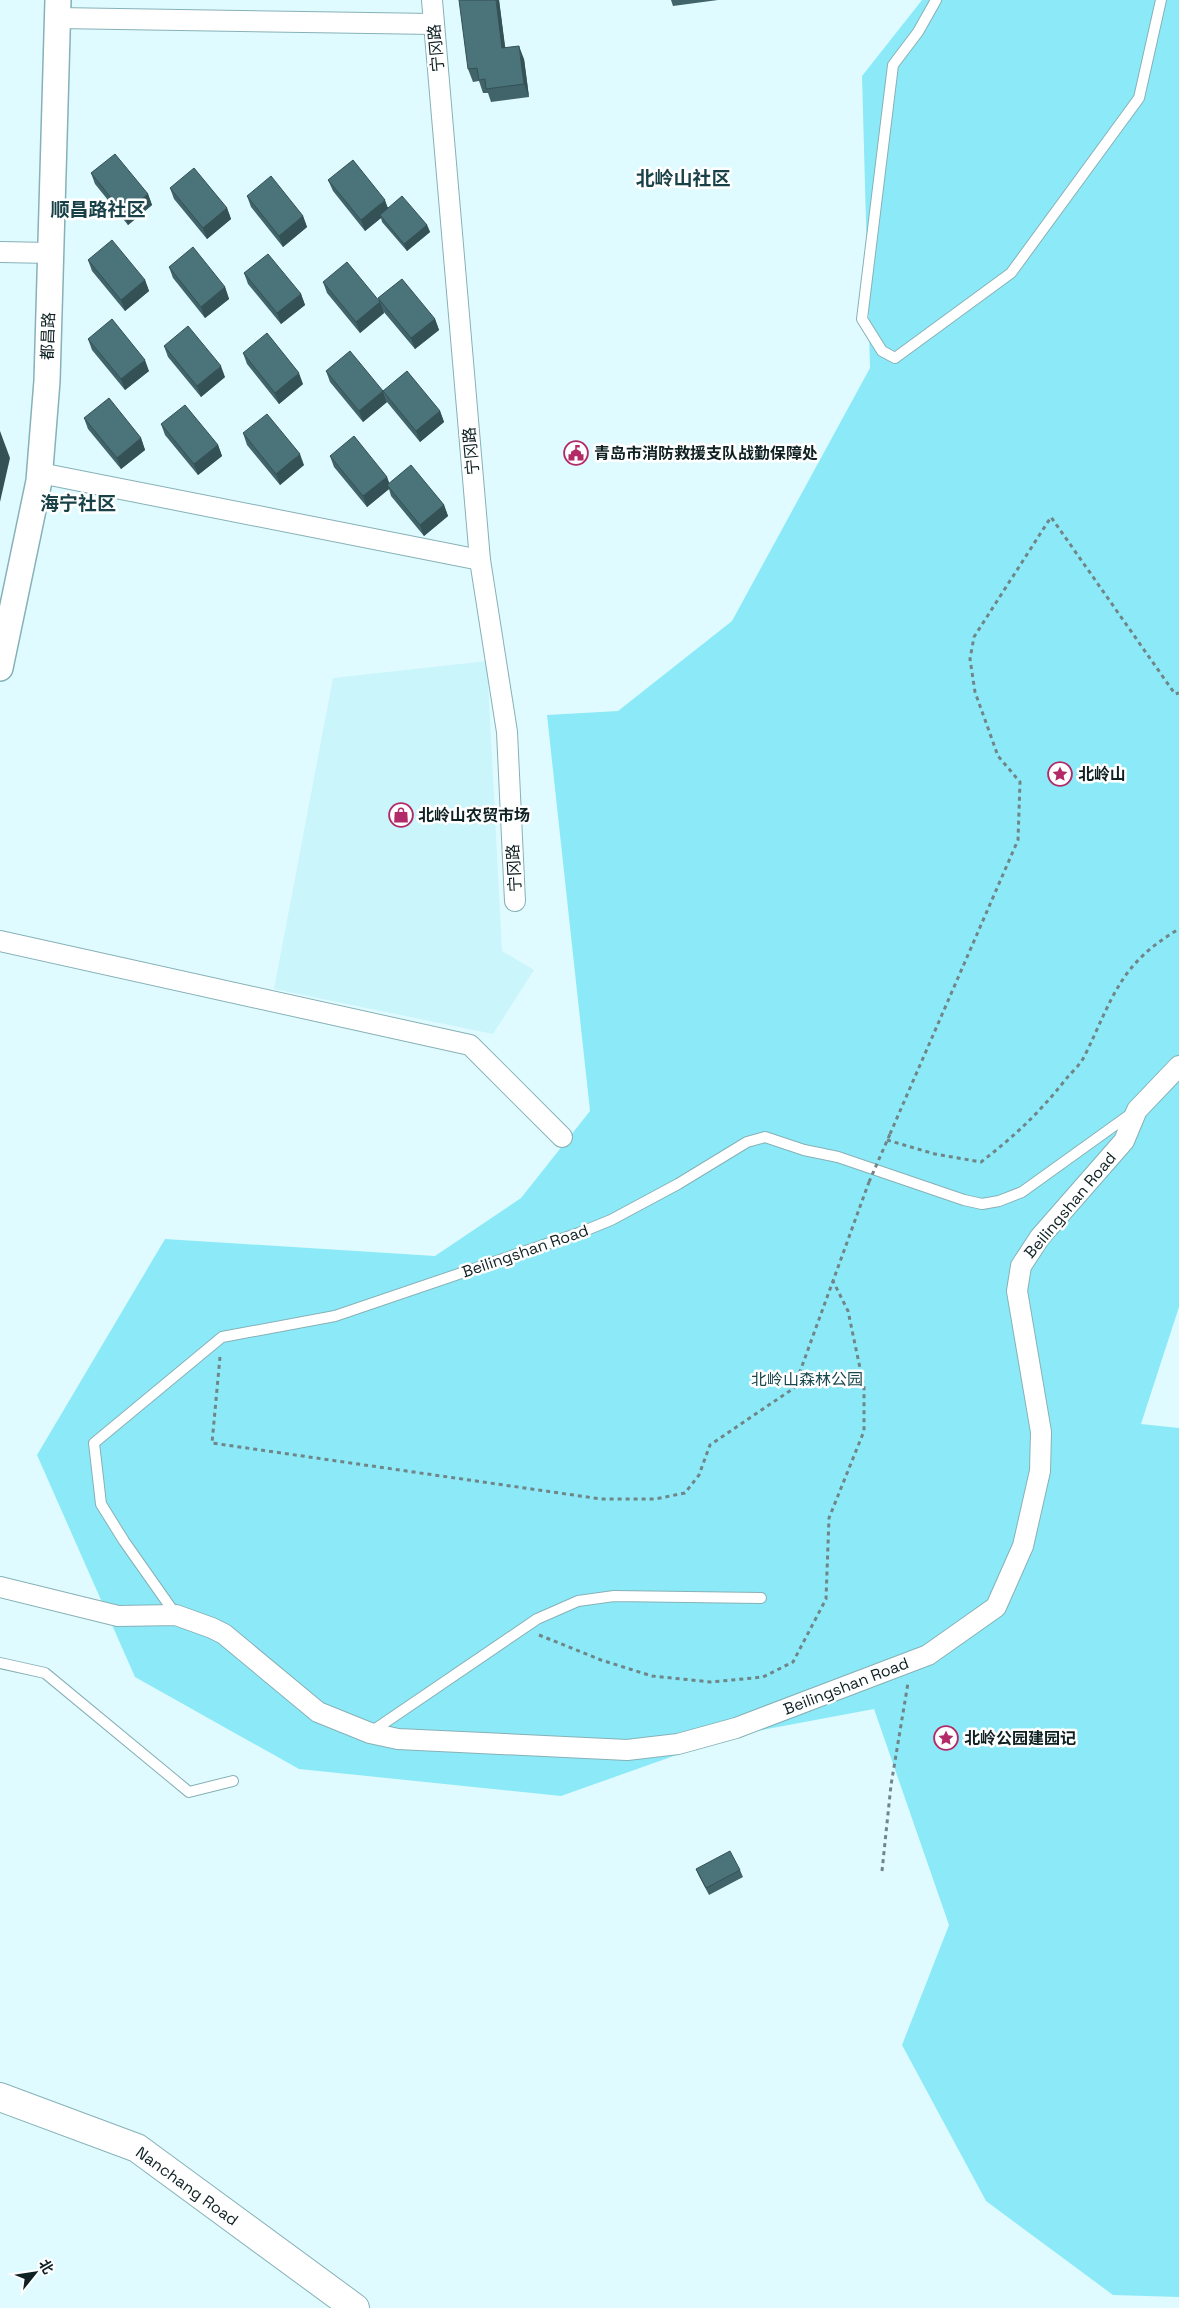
<svg xmlns="http://www.w3.org/2000/svg" width="1179" height="2308" font-family="'Space Grotesk','Noto Sans SC',sans-serif">
	<style>
		.built { fill: #c9f5fb }
		.green { fill: #8ceaf8 }
		.lines { fill: none; stroke-linecap: round; stroke-linejoin: round }
		.service-casing { stroke: #86b1b7; stroke-width: 12 }
		.minor-casing { stroke: #86b1b7; stroke-width: 22 }
		.tertiary-casing { stroke: #86b1b7; stroke-width: 28 }
		.secondary-casing { stroke: #86b1b7; stroke-width: 30 }
		.path { stroke: #6f8588; stroke-width: 3; stroke-dasharray: 4 4; stroke-linecap: butt }
		.service { stroke: #fff; stroke-width: 10 }
		.minor { stroke: #fff; stroke-width: 20 }
		.tertiary { stroke: #fff; stroke-width: 25 }
		.secondary { stroke: #fff; stroke-width: 28 }
		.path-bridge { stroke: #6f8588; stroke-width: 3; stroke-dasharray: 4 4; stroke-linecap: butt }
		.wall { fill: #406469 }
		.shaded-wall { fill: #345155 }
		.building { fill: #4b747a; stroke: #345155 }
		.labels { text-anchor: middle; dominant-baseline: central; stroke-width: 5; stroke-linejoin: round; paint-order: stroke }
		.street-label { font-size: 16px; fill: #102123; stroke: #fff }
		.poi-label { font-size: 16px; font-weight: bold; fill: #102123; stroke: #fff; text-anchor: start }
		.park-label { font-size: 16px; fill: #18474e; stroke: #fff }
		.quarter-label { font-size: 19px; font-weight: bold; fill: #184248; stroke: #fff }
	</style>
	<rect width="100%" height="100%" fill="#e0fbff"/>
	<polygon class="built" points="487,661 502,951 534,970 493,1034 274,989 333,678"/>
	<polygon class="green" points="922,0 1179,0 1179,1307 1141,1424 1179,1428 1179,2297 1113,2295 986,2201 902,2045 949,1925 874,1709 730,1736 561,1796 299,1769 135,1677 37,1455 165,1239 435,1256 521,1198 590,1111 547,715 618,711 732,621 870,368 862,76"/>
	<g class="lines">
		<g class="service-casing">
			<g id="service">
				<polyline points="936,0 918,32 893,65 862,319 882,351 895,358 1011,273 1139,98 1161,0"/>
				<polyline points="176,1615 124,1541 101,1504 94,1443 222,1337 335,1316 579,1233 611,1220 678,1184 747,1142 765,1137 804,1150 838,1157 964,1200 982,1204 999,1201 1022,1192 1132,1113"/>
				<polyline points="0,1663 45,1673 189,1792 233,1781"/>
				<polyline points="371,1732 537,1619 578,1601 614,1596 761,1598"/>
			</g>
		</g>
		<g class="minor-casing">
			<g id="minor">
				<polyline points="432,0 480,560 507,732 515,901"/>
				<polyline points="58,18 434,24"/>
				<polyline points="0,252 51,253"/>
				<polyline points="40,473 480,560"/>
				<polyline points="0,941 470,1045 562,1137"/>
				<polyline points="0,1587 118,1616 176,1615 212,1628 224,1634 318,1712 370,1733 398,1739 627,1750 678,1744 736,1728 928,1655 996,1607 1023,1546 1040,1471 1041,1432 1017,1291 1021,1266 1040,1237 1124,1141 1137,1110 1179,1066"/>
			</g>
		</g>
		<g class="tertiary-casing">
			<polyline id="tertiary" points="0,668 39,481 47,381 58,0"/>
		</g>
		<g class="secondary-casing">
			<polyline id="secondary" points="0,2097 137,2148 355,2308"/>
		</g>
		<g class="path">
			<polyline points="890,1134 1018,840 1020,782 998,756 975,692 970,659 974,637 1051,517 1175,694 1179,693"/>
			<path d="M887 1140 935 1154 981 1162C1016 1135 1039 1113 1066 1079 1072 1072 1081 1064 1085 1055 1113 998 1119 964 1179 929"/>
			<polyline points="220,1357 212,1443 601,1499 655,1499 685,1493 699,1475 710,1445 794,1388 869,1182"/>
			<polyline points="539,1635 601,1660 652,1676 711,1682 763,1677 793,1662 826,1599 829,1518 864,1431 864,1387 848,1311 833,1281"/>
			<polyline points="882,1871 891,1785 908,1683"/>
		</g>
		<use href="#service" class="service"/>
		<use href="#minor" class="minor"/>
		<use href="#tertiary" class="tertiary"/>
		<use href="#secondary" class="secondary"/>
		<polyline class="path-bridge" points="869,1182 890,1134"/>
	</g>
	<g class="wall">
		<polygon points="499,0 505,48 524,59 529,97 491,102 488,93 483,93 479,81 473,82 468,69"/>
		<polygon points="671,0 718,0 673,6"/>
		<polygon points="91,173 148,194 152,205 128,225 95,184"/>
		<polygon points="328,180 427,225 430,232 407,251 382,222 381,218 365,231 333,191"/>
		<polygon points="170,188 227,208 231,219 207,239 174,199"/>
		<polygon points="247,196 303,216 307,227 283,247 251,207"/>
		<polygon points="88,260 145,280 149,291 125,311 92,271"/>
		<polygon points="169,267 225,287 229,299 205,318 173,278"/>
		<polygon points="244,273 301,294 305,305 281,324 248,284"/>
		<polygon points="323,282 379,301 378,298 435,319 439,330 415,349 383,311 384,313 360,333 327,293"/>
		<polygon points="88,339 149,371 125,390 92,350"/>
		<polygon points="164,346 225,377 201,397 168,357"/>
		<polygon points="243,353 303,384 279,404 247,364"/>
		<polygon points="326,371 383,391 387,402 363,422 330,382"/>
		<polygon points="383,391 440,411 444,422 420,442 387,402"/>
		<polygon points="84,418 141,438 145,450 121,469 88,429"/>
		<polygon points="161,424 218,445 222,456 198,475 165,435"/>
		<polygon points="243,433 304,465 280,485 247,445"/>
		<polygon points="330,456 387,477 389,483 444,505 448,516 424,536 391,496 389,489 367,507 334,467"/>
		<polygon points="696,1869 740,1870 743,1877 709,1895 699,1876"/>
	</g>
	<g class="shaded-wall">
		<polygon points="496,0 499,0 507,61 502,48"/>
		<polygon points="519,46 524,59 529,97 524,84"/>
		<polygon points="148,194 152,205 128,225 124,214"/>
		<polygon points="385,200 389,211 380,215 381,218 365,231 361,220"/>
		<polygon points="227,208 231,219 207,239 203,228"/>
		<polygon points="303,216 307,227 283,247 279,236"/>
		<polygon points="427,225 430,232 407,251 404,244"/>
		<polygon points="145,280 149,291 125,311 121,300"/>
		<polygon points="225,287 229,299 205,318 201,307"/>
		<polygon points="301,294 305,305 281,324 277,313"/>
		<polygon points="380,302 384,313 360,333 356,322"/>
		<polygon points="435,319 439,330 415,349 411,338"/>
		<polygon points="145,360 149,371 125,390 121,379"/>
		<polygon points="221,366 225,377 201,397 197,386"/>
		<polygon points="299,373 303,384 279,404 275,393"/>
		<polygon points="383,391 387,402 363,422 359,411"/>
		<polygon points="440,411 444,422 420,442 416,431"/>
		<polygon points="0,431 10,458 0,502"/>
		<polygon points="141,438 145,450 121,469 117,458"/>
		<polygon points="218,445 222,456 198,475 194,464"/>
		<polygon points="300,454 304,465 280,485 276,474"/>
		<polygon points="387,477 391,488 387,485 389,489 367,507 363,496"/>
		<polygon points="444,505 448,516 424,536 420,525"/>
	</g>
	<g class="building">
		<polygon points="459,0 496,0 502,48 519,46 524,84 486,89 485,79 479,80 477,68 468,69"/>
		<polygon points="115,154 148,194 124,214 91,173"/>
		<polygon points="353,160 385,200 361,220 328,180"/>
		<polygon points="194,168 227,208 203,228 170,188"/>
		<polygon points="271,176 303,216 279,236 247,196"/>
		<polygon points="402,196 427,225 404,244 380,215"/>
		<polygon points="112,240 145,280 121,300 88,260"/>
		<polygon points="193,247 225,287 201,307 169,267"/>
		<polygon points="268,254 301,294 277,313 244,273"/>
		<polygon points="347,262 380,302 356,322 323,282"/>
		<polygon points="402,279 435,319 411,338 378,298"/>
		<polygon points="112,319 145,360 121,379 88,339"/>
		<polygon points="188,326 221,366 197,386 164,346"/>
		<polygon points="267,333 299,373 275,393 243,353"/>
		<polygon points="350,351 383,391 359,411 326,371"/>
		<polygon points="407,371 440,411 416,431 383,391"/>
		<polygon points="109,398 141,438 117,458 84,418"/>
		<polygon points="185,405 218,445 194,464 161,424"/>
		<polygon points="267,414 300,454 276,474 243,433"/>
		<polygon points="354,436 387,477 363,496 330,456"/>
		<polygon points="411,465 444,505 420,525 387,485"/>
		<polygon points="730,1851 740,1870 706,1888 696,1869"/>
	</g>
	<defs>
		<g id="civic-ring" transform="scale(1.25)"><circle r="9.5" fill="#fff" stroke="#b32a69" stroke-width="1.5"/><path d="M-.6-6.5H3V-4.5H.6V-3L4-1V1h2V6H-6V1h2V-1L-.6-3ZM-1.2 2.5V6h2.4V2.5Z" fill="#b32a69"/></g>
		<g id="sight-ring" transform="scale(1.25)"><circle r="9.5" fill="#fff" stroke="#b32a69" stroke-width="1.5"/><path d="M0-6L1.8-2.2L6-1.7L2.9 1.2L3.7 5.4L0 3.3L-3.7 5.4L-2.9 1.2L-6-1.7L-1.8-2.2Z" fill="#b32a69"/></g>
		<g id="shop-ring" transform="scale(1.25)"><circle r="9.5" fill="#fff" stroke="#b32a69" stroke-width="1.5"/><path d="M-5-2.5h2.3a2.7 3.5 0 0 1 5.4 0H5L5.5 6h-11ZM-1.5-2.5h3a1.5 2.3 0 0 0-3 0Z" fill="#b32a69"/></g>
	</defs>
	<g fill-rule="evenodd">
		<use href="#civic-ring" x="576" y="453"/>
		<use href="#sight-ring" x="1060" y="774"/>
		<use href="#shop-ring" x="401" y="815"/>
		<use href="#sight-ring" x="946" y="1738"/>
	</g>
	<g class="labels">
		<g class="street-label">
			<text transform="translate(436 48) rotate(-95)">宁冈路</text>
			<text transform="translate(48 336) rotate(-88)">都昌路</text>
			<text transform="translate(471 451) rotate(-95)">宁冈路</text>
			<text transform="translate(514 868) rotate(-93)">宁冈路</text>
			<text transform="translate(1070 1205) rotate(-50)">Beilingshan Road</text>
			<text transform="translate(525 1251) rotate(-19)">Beilingshan Road</text>
			<text transform="translate(846 1686) rotate(-21)">Beilingshan Road</text>
			<text transform="translate(187 2186) rotate(36)">Nanchang Road</text>
		</g>
		<g class="poi-label">
			<text x="594" y="453">青岛市消防救援支队战勤保障处</text>
			<text x="1078" y="774">北岭山</text>
			<text x="418" y="815">北岭山农贸市场</text>
			<text x="964" y="1738">北岭公园建园记</text>
		</g>
		<g class="park-label">
			<text x="807" y="1379">北岭山森林公园</text>
		</g>
		<g class="quarter-label">
			<text x="683" y="178">北岭山社区</text>
			<text x="98" y="209">顺昌路社区</text>
			<text x="78" y="503">海宁社区</text>
		</g>
	</g>
	<g transform="translate(35 2273) rotate(60)" stroke="#ffffff" stroke-width="4" paint-order="stroke">
	<path d="M0-4L9 19L0 12L-9 19Z" fill="#102123"/>
	<text y="-8" font-size="14" font-weight="bold" text-anchor="middle" fill="#102123">北</text>
	</g>
</svg>
